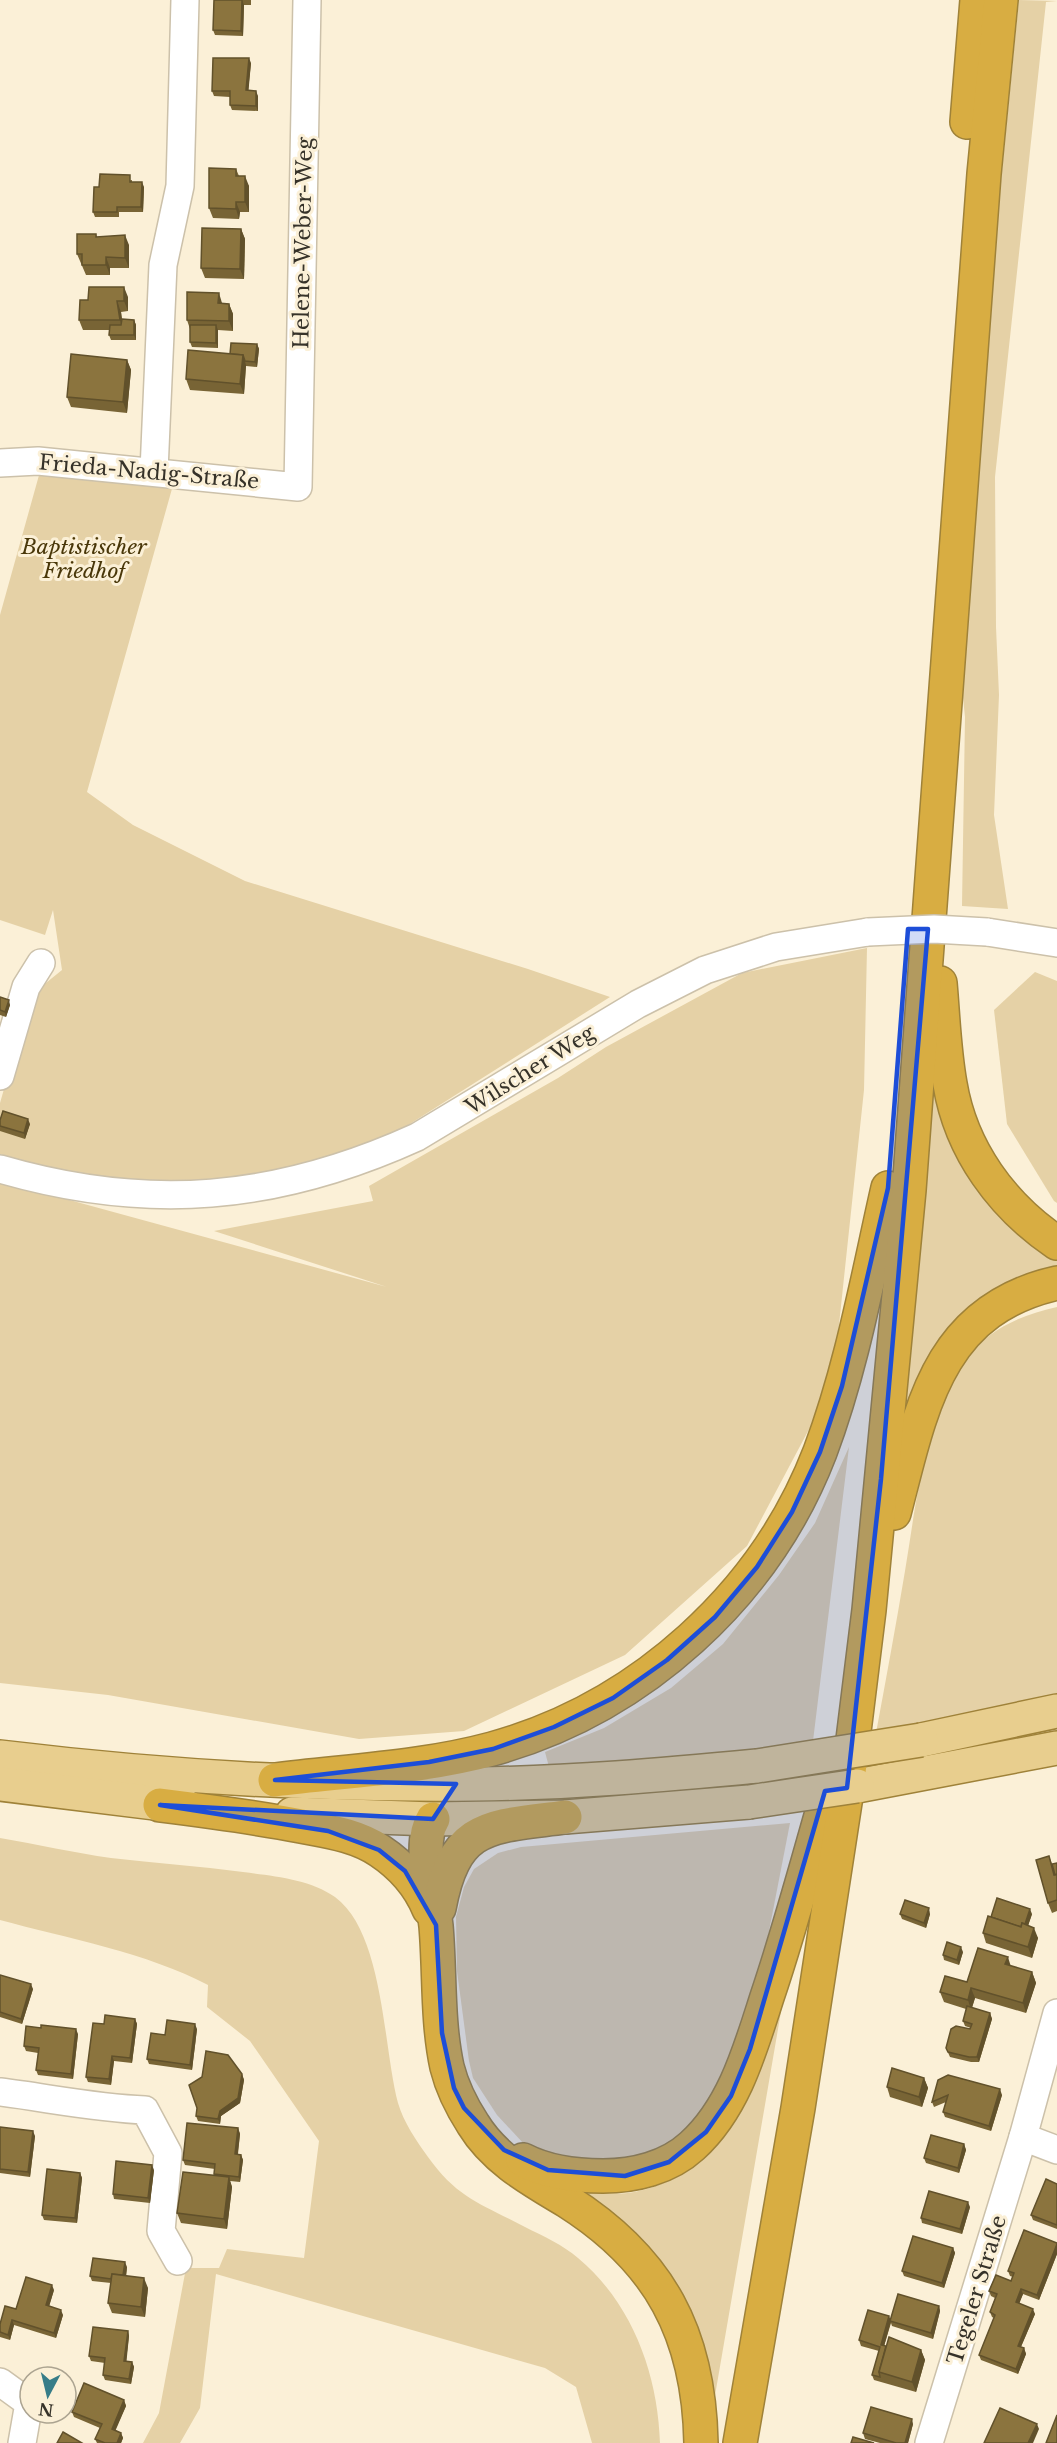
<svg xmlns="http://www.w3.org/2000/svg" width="1057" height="2443" font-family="'Libre Baskerville',serif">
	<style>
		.green { fill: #e5d1a6 }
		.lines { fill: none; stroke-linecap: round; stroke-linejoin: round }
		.minor-casing { stroke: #ccc1aa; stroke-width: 30 }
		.major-casing { stroke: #9f8239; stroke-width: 36 }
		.highway-casing { stroke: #9f8239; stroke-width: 36 }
		.minor { stroke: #fff; stroke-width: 27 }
		.major { stroke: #e8ce8e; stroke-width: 33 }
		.highway { stroke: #d8ad42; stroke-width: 33 }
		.minor-bridge-casing { stroke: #ccc1aa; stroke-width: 30; stroke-linecap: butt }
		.major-bridge-casing { stroke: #9f8239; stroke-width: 36; stroke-linecap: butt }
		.minor-bridge { stroke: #fff; stroke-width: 27 }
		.major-bridge { stroke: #e8ce8e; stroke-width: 33 }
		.wall { fill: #786435 }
		.shaded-wall { fill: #61512b }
		.building { fill: #8b743e; stroke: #61512b; stroke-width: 1.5 }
		.marked { fill: #1d4ed8; fill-opacity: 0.2; stroke: #1d4ed8; stroke-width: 4.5; stroke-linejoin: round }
		.labels { text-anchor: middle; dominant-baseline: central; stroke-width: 6; stroke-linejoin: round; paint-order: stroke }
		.street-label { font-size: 21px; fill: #363229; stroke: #fbf0d7 }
		.park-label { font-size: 21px; font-style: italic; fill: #493709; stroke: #fbf0d7 }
	</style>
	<rect width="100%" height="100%" fill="#fbf0d7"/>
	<g class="green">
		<polygon points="1019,0 1057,1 1046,2 995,477 996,627 999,695 994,815 1008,909 962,906 965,717 959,660 970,492"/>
		<polygon points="41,468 175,478 87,792 133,825 245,881 528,969 610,997 405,1127 350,1152 227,1182 122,1182 36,1167 0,1154 0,1103 31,995 62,970 53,910 45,935 0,920 0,615"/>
		<polygon points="867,948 864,1090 838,1334 815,1418 747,1546 625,1655 464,1731 359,1739 108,1695 0,1683 0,1181 387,1287 214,1231 373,1201 369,1186 558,1078 606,1047 742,973"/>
		<polygon points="1035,972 1057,981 1057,1203 1054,1201 1007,1124 994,1010"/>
		<polygon points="933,1013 948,1120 1057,1251 1057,1275 992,1296 894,1489"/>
		<path d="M1057 1307V1699L876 1733C886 1679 896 1625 905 1571 917 1499 924 1418 968 1357 988 1329 1024 1314 1057 1307Z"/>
		<polygon points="849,1447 813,1741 689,1758 549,1767 545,1752 604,1728 671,1688 723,1644 779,1575 815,1523"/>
		<polygon points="790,1823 762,1967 730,2073 682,2143 628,2166 559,2162 524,2144 497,2115 473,2078 469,2061 457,1971 456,1917 464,1887 474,1869 498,1853 521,1847"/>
		<path d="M0 1838C37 1844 74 1853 111 1858 155 1863 199 1866 243 1872 273 1876 310 1879 335 1897 384 1933 383 2047 398 2103 403 2121 417 2142 428 2157 458 2199 482 2204 525 2227 543 2236 563 2245 578 2258 632 2303 658 2374 660 2443H592L576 2387 545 2368 216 2274 200 2408 180 2443H143L159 2413 186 2268H219L227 2249 304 2258 319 2141 250 2041 207 2007 208 1985C148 1953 66 1938 0 1920Z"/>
		<path d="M783 2000 712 2413 702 2358 565 2190C585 2191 614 2196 634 2192 701 2179 737 2130 760 2070 768 2048 770 2019 783 2000Z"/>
	</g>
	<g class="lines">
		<g class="minor-casing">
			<g id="minor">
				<polyline points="0,463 38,461 298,487 307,0"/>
				<polyline points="154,471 163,265 180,186 185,0"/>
				<polyline points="987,932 1057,943"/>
				<polyline points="0,1076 26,987 41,963"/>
				<path d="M0 1169C148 1212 276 1201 417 1137L638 1004 705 970 776 947 868 932"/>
				<polyline points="1057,2013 1023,2137 1057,2150"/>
				<path d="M0 2092C48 2098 96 2108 145 2110L168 2153 161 2231 178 2261"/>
				<polyline points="0,2382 29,2403 22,2443"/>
				<polyline points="929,2443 1023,2137"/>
			</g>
		</g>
		<g class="major-casing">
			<g id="major">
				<polyline points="921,1740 1057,1711"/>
				<path d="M0 1757C157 1776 317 1786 476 1784 570 1783 663 1775 757 1766"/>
				<polyline points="0,1784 187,1807"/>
				<polyline points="857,1786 1057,1748"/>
				<polyline points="292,1814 433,1819 565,1817 749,1802"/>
			</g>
		</g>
		<g class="highway-casing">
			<g id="highway">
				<polyline points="967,122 977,0"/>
				<path d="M940 983C943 1017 944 1051 950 1084 961 1150 1002 1206 1057 1243"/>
				<path d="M894 1513C921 1409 937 1310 1057 1283"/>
				<path d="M275 1780C347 1771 422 1768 492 1749 640 1708 765 1595 820 1452 852 1367 868 1276 888 1188"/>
				<path d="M160 1805C208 1811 254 1817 301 1826 327 1831 357 1835 380 1851 401 1865 419 1885 429 1909"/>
				<path d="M433 1819C417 1844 433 1898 436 1926 440 1972 437 2021 447 2067 452 2087 462 2107 473 2124 495 2160 532 2180 567 2201 660 2260 699 2334 701 2443"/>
				<path d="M439 1908C455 1822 490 1827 565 1817"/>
				<path d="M523 2160C548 2173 575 2176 603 2176 634 2176 668 2168 692 2146 734 2108 750 2050 767 1997 788 1935 805 1872 823 1809"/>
				<polyline points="740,2443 798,2108 846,1796 869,1610 909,1190 984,174 1001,0"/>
			</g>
		</g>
		<use href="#minor" class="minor"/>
		<use href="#major" class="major"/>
		<use href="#highway" class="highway"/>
		<g class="minor-bridge-casing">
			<polyline id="minor-bridge" points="868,932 934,929 987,932"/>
		</g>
		<g class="major-bridge-casing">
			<g id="major-bridge">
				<polyline points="757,1766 921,1740"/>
				<polyline points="749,1802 857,1786"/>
			</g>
		</g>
		<use href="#minor-bridge" class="minor-bridge"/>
		<use href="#major-bridge" class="major-bridge"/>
	</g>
	<g class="wall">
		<polygon points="214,0 251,0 251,5 244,5 243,36 215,35 213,30"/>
		<polygon points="251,63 248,91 258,96 258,111 232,110 230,105 230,97 214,96 212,91"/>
		<polygon points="236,169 239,176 249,186 249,212 240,212 239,219 213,218 209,208"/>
		<polygon points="132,180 132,182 144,187 143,212 119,212 119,217 95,217 93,212 99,187"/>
		<polygon points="241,229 245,239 244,279 205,278 201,268"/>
		<polygon points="96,234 97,237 129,245 129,268 110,268 110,275 86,275 77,254"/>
		<polygon points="128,297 128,311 121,312 122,319 134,320 136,325 136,340 111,340 109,335 109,330 83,330 79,320 88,300"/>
		<polygon points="222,304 229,304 233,314 233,331 218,330 218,348 192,347 190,342 190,329 187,320"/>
		<polygon points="257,344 259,349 257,367 246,366 244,394 190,390 186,379 230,354"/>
		<polygon points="127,360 131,370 127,413 71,407 67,397"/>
		<polygon points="0,997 10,1005 6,1017 0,1015"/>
		<polygon points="0,1120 30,1124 25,1139 0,1131"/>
		<polygon points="1049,1856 1052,1864 1057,1863 1057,1911 1052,1913 1048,1903"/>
		<polygon points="900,1914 930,1914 926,1928 902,1919"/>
		<polygon points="1032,1914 1028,1926 1038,1938 1032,1958 986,1943 983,1933 991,1917"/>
		<polygon points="963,1952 959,1965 944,1960 943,1955"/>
		<polygon points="1011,1966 1032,1972 1036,1983 1026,2013 975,1998 972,2008 990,2013 992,2019 979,2062 971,2062 950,2057 946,2048 970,2029 971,2028 965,2026 963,2021 966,2009 944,2002 940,1992"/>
		<polygon points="0,1975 33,1989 22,2024 0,2017"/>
		<polygon points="135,2019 137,2024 132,2063 114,2061 111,2085 88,2082 86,2077 104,2024"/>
		<polygon points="197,2029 192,2070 149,2064 147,2059 165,2035"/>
		<polygon points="78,2034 73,2079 38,2075 36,2070 38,2053 26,2051 24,2046"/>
		<polygon points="242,2074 244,2080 240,2103 221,2116 220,2124 198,2121 196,2116"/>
		<polygon points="924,2078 928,2088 922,2107 890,2097 887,2087"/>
		<polygon points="938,2080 1002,2095 991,2131 945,2117 943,2112 946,2102 934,2107 932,2102"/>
		<polygon points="0,2127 35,2136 30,2177 0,2173"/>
		<polygon points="238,2128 240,2134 238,2154 241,2155 243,2160 240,2182 230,2181 232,2187 227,2229 181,2223 177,2213 214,2176 215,2169 185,2165 183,2160"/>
		<polygon points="964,2144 966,2150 959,2173 926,2163 924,2158"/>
		<polygon points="154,2170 150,2203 114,2199 113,2194"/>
		<polygon points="80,2173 82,2178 77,2223 44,2220 42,2215"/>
		<polygon points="1057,2184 1057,2229 1033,2220 1031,2215"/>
		<polygon points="970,2207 962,2234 922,2223 921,2218"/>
		<polygon points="1057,2243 1057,2254 1039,2300 1023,2294 1019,2303 1035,2314 1021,2347 1024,2348 1026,2354 1018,2374 981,2360 979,2355 994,2318 992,2317 990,2312 995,2298 991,2296 989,2291 1011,2281 1013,2277 1010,2276 1008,2271"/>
		<polygon points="953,2248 955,2253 944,2288 904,2276 902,2271"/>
		<polygon points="127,2267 126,2276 148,2288 145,2317 112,2313 108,2303 111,2283 92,2281 90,2276"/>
		<polygon points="54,2290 49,2306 63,2315 56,2338 14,2325 10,2340 0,2337 0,2324 16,2309"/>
		<polygon points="939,2306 940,2311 933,2339 892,2326 891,2323 884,2346 921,2350 925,2360 916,2392 874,2380 872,2375 879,2351 861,2346 859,2340 891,2320"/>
		<polygon points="128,2331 129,2336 126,2361 132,2362 134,2367 131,2384 105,2380 103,2375 105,2363 91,2361 89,2356"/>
		<polygon points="124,2400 126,2406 115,2430 121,2433 123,2438 121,2443 97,2443 95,2439 100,2428 74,2417 72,2412"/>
		<polygon points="913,2424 908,2443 880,2443 865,2439 863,2433"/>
	</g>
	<g class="shaded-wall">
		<polygon points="242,0 244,5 243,36 241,31"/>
		<polygon points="249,58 251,63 248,96 246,90"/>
		<polygon points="256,91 258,96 258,111 256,106"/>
		<polygon points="245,176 249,186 249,212 245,202"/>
		<polygon points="142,182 144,187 143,212 141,207"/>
		<polygon points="236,202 240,212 239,219 236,209"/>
		<polygon points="241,229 245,239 244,279 240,269"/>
		<polygon points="125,235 129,245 129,268 125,258"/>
		<polygon points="106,257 110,268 110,275 106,265"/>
		<polygon points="124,287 128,297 128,311 124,301"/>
		<polygon points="219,293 222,303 222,314 218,303"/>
		<polygon points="117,301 121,312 123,330 120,320"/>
		<polygon points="229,304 233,314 233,331 229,321"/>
		<polygon points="134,320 136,325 136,340 134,335"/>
		<polygon points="216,325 218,330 218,348 216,343"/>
		<polygon points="257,344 259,349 257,367 255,362"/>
		<polygon points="243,355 246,365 244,394 240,384"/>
		<polygon points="127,360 131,370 127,413 123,402"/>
		<polygon points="9,1000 10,1005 6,1017 5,1012"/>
		<polygon points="28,1119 30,1124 25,1139 24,1133"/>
		<polygon points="929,1908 930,1914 926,1928 924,1923"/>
		<polygon points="1030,1909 1032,1914 1024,1937 1022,1932"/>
		<polygon points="1034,1928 1038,1938 1032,1958 1028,1947"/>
		<polygon points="961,1947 963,1952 959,1965 957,1960"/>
		<polygon points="1008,1957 1011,1967 1005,1964"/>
		<polygon points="1032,1972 1036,1983 1026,2013 1023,2003"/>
		<polygon points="31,1984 33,1989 22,2024 21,2019"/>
		<polygon points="971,1988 975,1998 971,2010 968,2000"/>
		<polygon points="990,2013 992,2019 979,2062 977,2057"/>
		<polygon points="135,2019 137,2024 132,2063 130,2058"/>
		<polygon points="195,2024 197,2029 192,2070 190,2065"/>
		<polygon points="76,2029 78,2034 73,2079 71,2074"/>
		<polygon points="112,2056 114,2061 111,2085 109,2079"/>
		<polygon points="242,2074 244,2080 240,2103 221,2116 220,2124 218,2119 220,2111"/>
		<polygon points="924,2078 928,2088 922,2107 919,2097"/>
		<polygon points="1000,2089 1002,2095 991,2131 989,2126"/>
		<polygon points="238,2128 240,2134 237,2159 235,2154"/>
		<polygon points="33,2131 35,2136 30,2177 28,2172"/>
		<polygon points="964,2144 966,2150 959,2173 958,2168"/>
		<polygon points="241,2155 243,2160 240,2182 239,2177"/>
		<polygon points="152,2165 154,2170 150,2203 148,2198"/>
		<polygon points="80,2173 82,2178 77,2223 75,2218"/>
		<polygon points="229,2177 232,2187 227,2229 224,2219"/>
		<polygon points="968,2202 970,2207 962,2234 960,2229"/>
		<polygon points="1057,2244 1057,2254 1039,2300 1037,2295"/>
		<polygon points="953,2248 955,2253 944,2288 942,2283"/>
		<polygon points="125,2262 127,2267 125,2285 123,2280"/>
		<polygon points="144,2278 148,2288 145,2317 141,2307"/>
		<polygon points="52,2285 54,2290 48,2310 46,2305"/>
		<polygon points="1021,2289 1023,2294 1018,2307 1016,2302"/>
		<polygon points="939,2306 940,2311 933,2339 931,2333"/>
		<polygon points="1033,2309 1035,2314 1019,2351 1018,2346"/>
		<polygon points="61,2310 63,2315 56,2338 54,2333"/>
		<polygon points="889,2316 891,2321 883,2350 881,2345"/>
		<polygon points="12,2320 14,2325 10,2340 8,2335"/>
		<polygon points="128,2331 129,2336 126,2366 124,2361"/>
		<polygon points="1024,2348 1026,2354 1018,2374 1016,2369"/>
		<polygon points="921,2350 925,2360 916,2392 912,2382"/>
		<polygon points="132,2362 134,2367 131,2384 129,2379"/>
		<polygon points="124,2400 126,2406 114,2434 112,2429"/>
		<polygon points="912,2419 913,2424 908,2443 905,2443"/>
		<polygon points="1037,2424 1039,2429 1033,2443 1028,2443"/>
		<polygon points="121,2433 123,2438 121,2443 117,2443"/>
	</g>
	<g class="building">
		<polygon points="214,0 242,0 241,31 213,30"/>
		<polygon points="213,58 249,58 246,90 256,91 256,106 230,105 230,91 212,91"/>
		<polygon points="209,168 236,169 236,176 245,176 245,202 236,202 236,209 209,208"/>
		<polygon points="100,174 130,175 130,182 142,182 141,207 117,207 117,212 93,212 94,187 99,187"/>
		<polygon points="202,228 241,229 240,269 201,268"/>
		<polygon points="77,234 96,234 96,237 125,235 125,258 106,257 106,265 82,265 82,254 77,254"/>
		<polygon points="89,287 124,287 124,301 117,301 120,320 79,320 80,300 88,300"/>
		<polygon points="187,292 219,293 218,303 229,304 229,321 187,320"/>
		<polygon points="122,319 134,320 134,335 109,335 110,325 121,325"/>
		<polygon points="190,325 216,325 216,343 190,342"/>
		<polygon points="231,343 257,344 255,362 245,361 243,355 230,354"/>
		<polygon points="188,350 243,355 240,384 186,379"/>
		<polygon points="71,354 127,360 123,402 67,397"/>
		<polygon points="0,997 9,1000 5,1012 0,1010"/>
		<polygon points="3,1111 28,1119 24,1133 0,1126 0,1120"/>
		<polygon points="1049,1856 1054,1875 1057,1874 1057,1900 1048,1903 1036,1860"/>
		<polygon points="1057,1863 1057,1874 1055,1875 1052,1864"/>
		<polygon points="997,1898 1030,1909 1025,1924 1022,1923 1021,1927 991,1917"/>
		<polygon points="905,1900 929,1908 924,1923 900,1914"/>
		<polygon points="988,1916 1021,1927 1022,1923 1034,1928 1028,1947 983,1933"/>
		<polygon points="947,1942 961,1947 957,1960 943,1955"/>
		<polygon points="978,1948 1008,1957 1005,1964 1032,1972 1023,2003 971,1988 968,2000 940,1992 945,1976 967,1982"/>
		<polygon points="0,1975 31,1984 21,2019 0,2012"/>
		<polygon points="967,2006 990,2013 977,2057 969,2057 948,2052 946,2048 951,2029 956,2026 970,2029 972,2024 963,2021"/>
		<polygon points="105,2015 135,2019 130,2058 112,2056 109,2079 86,2077 93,2023 104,2024"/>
		<polygon points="167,2020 195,2024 190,2065 147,2059 151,2033 165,2035"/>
		<polygon points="41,2025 76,2029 71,2074 36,2070 39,2048 24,2046 26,2026 41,2028"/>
		<polygon points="206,2051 228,2055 242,2074 238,2098 220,2111 218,2119 196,2116 197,2108 189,2085 202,2077"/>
		<polygon points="892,2068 924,2078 919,2097 887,2087"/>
		<polygon points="948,2075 1000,2089 989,2126 943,2112 948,2095 932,2102 938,2080"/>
		<polygon points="187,2123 238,2128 235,2154 241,2155 239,2177 214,2174 215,2164 183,2160"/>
		<polygon points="0,2127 33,2131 28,2172 0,2169"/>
		<polygon points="931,2135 964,2144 958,2168 924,2158"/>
		<polygon points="116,2161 152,2165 148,2198 113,2194"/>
		<polygon points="47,2169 80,2173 75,2218 42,2215"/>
		<polygon points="183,2172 229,2177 224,2219 177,2213"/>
		<polygon points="1046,2179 1057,2184 1057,2225 1031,2215"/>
		<polygon points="929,2191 968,2202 960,2229 921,2218"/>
		<polygon points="1024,2230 1057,2243 1057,2244 1037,2295 1021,2289 1016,2302 1033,2309 1018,2346 1024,2348 1016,2369 979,2355 995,2315 990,2312 997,2294 989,2291 996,2275 1011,2281 1014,2273 1008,2271"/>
		<polygon points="913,2236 953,2248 942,2283 902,2271"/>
		<polygon points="93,2258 125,2262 123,2275 112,2274 111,2279 90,2276"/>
		<polygon points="112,2274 144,2278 141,2307 108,2303"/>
		<polygon points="26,2277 52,2285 46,2305 61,2310 54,2333 12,2320 8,2335 0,2332 0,2324 5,2306 16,2309"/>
		<polygon points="898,2294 939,2306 931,2333 890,2321"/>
		<polygon points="868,2310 889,2316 881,2345 886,2346 879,2372 880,2377 872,2375 880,2347 859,2340"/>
		<polygon points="93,2327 128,2331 124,2361 132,2362 129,2379 103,2375 105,2358 89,2356"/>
		<polygon points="889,2337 921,2350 912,2382 879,2372"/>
		<polygon points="84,2383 124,2400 112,2429 121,2433 117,2443 105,2443 95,2439 102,2424 72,2412"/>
		<polygon points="871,2407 912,2419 905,2443 896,2443 863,2433"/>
		<polygon points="1000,2408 1037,2424 1028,2443 984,2443"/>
		<polygon points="1057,2415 1057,2443 1046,2443"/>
		<polygon points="63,2432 82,2443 57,2443"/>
		<polygon points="853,2437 874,2443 851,2443"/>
	</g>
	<path class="marked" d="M908 929H928L881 1479 847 1788 825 1791 750 2049 731 2096 706 2132 669 2162 625 2176 548 2170 504 2150 464 2108 454 2088 442 2033 436 1925 405 1871 379 1850 328 1831 160 1805 433 1819 456 1784 275 1780 429 1762 493 1749 554 1727 613 1698 667 1660 715 1617 757 1567 792 1512 820 1452 842 1386 888 1188Z"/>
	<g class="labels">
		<g class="street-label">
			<text transform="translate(303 243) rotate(-89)">Helene-Weber-Weg</text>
			<text transform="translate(149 472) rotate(5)">Frieda-Nadig-Straße</text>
			<text transform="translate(530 1070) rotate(-32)">Wilscher Weg</text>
			<text transform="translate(977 2290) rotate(-73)">Tegeler Straße</text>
		</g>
		<g class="park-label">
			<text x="84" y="547">Baptistischer<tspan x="84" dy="24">Friedhof</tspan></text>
		</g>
	</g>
	<g transform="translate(48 2395) rotate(187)"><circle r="28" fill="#fbf0d7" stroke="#aca491" stroke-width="1.5"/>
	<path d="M0-4.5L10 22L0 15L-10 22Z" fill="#377d88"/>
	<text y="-9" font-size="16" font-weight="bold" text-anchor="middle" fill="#363229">N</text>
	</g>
</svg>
